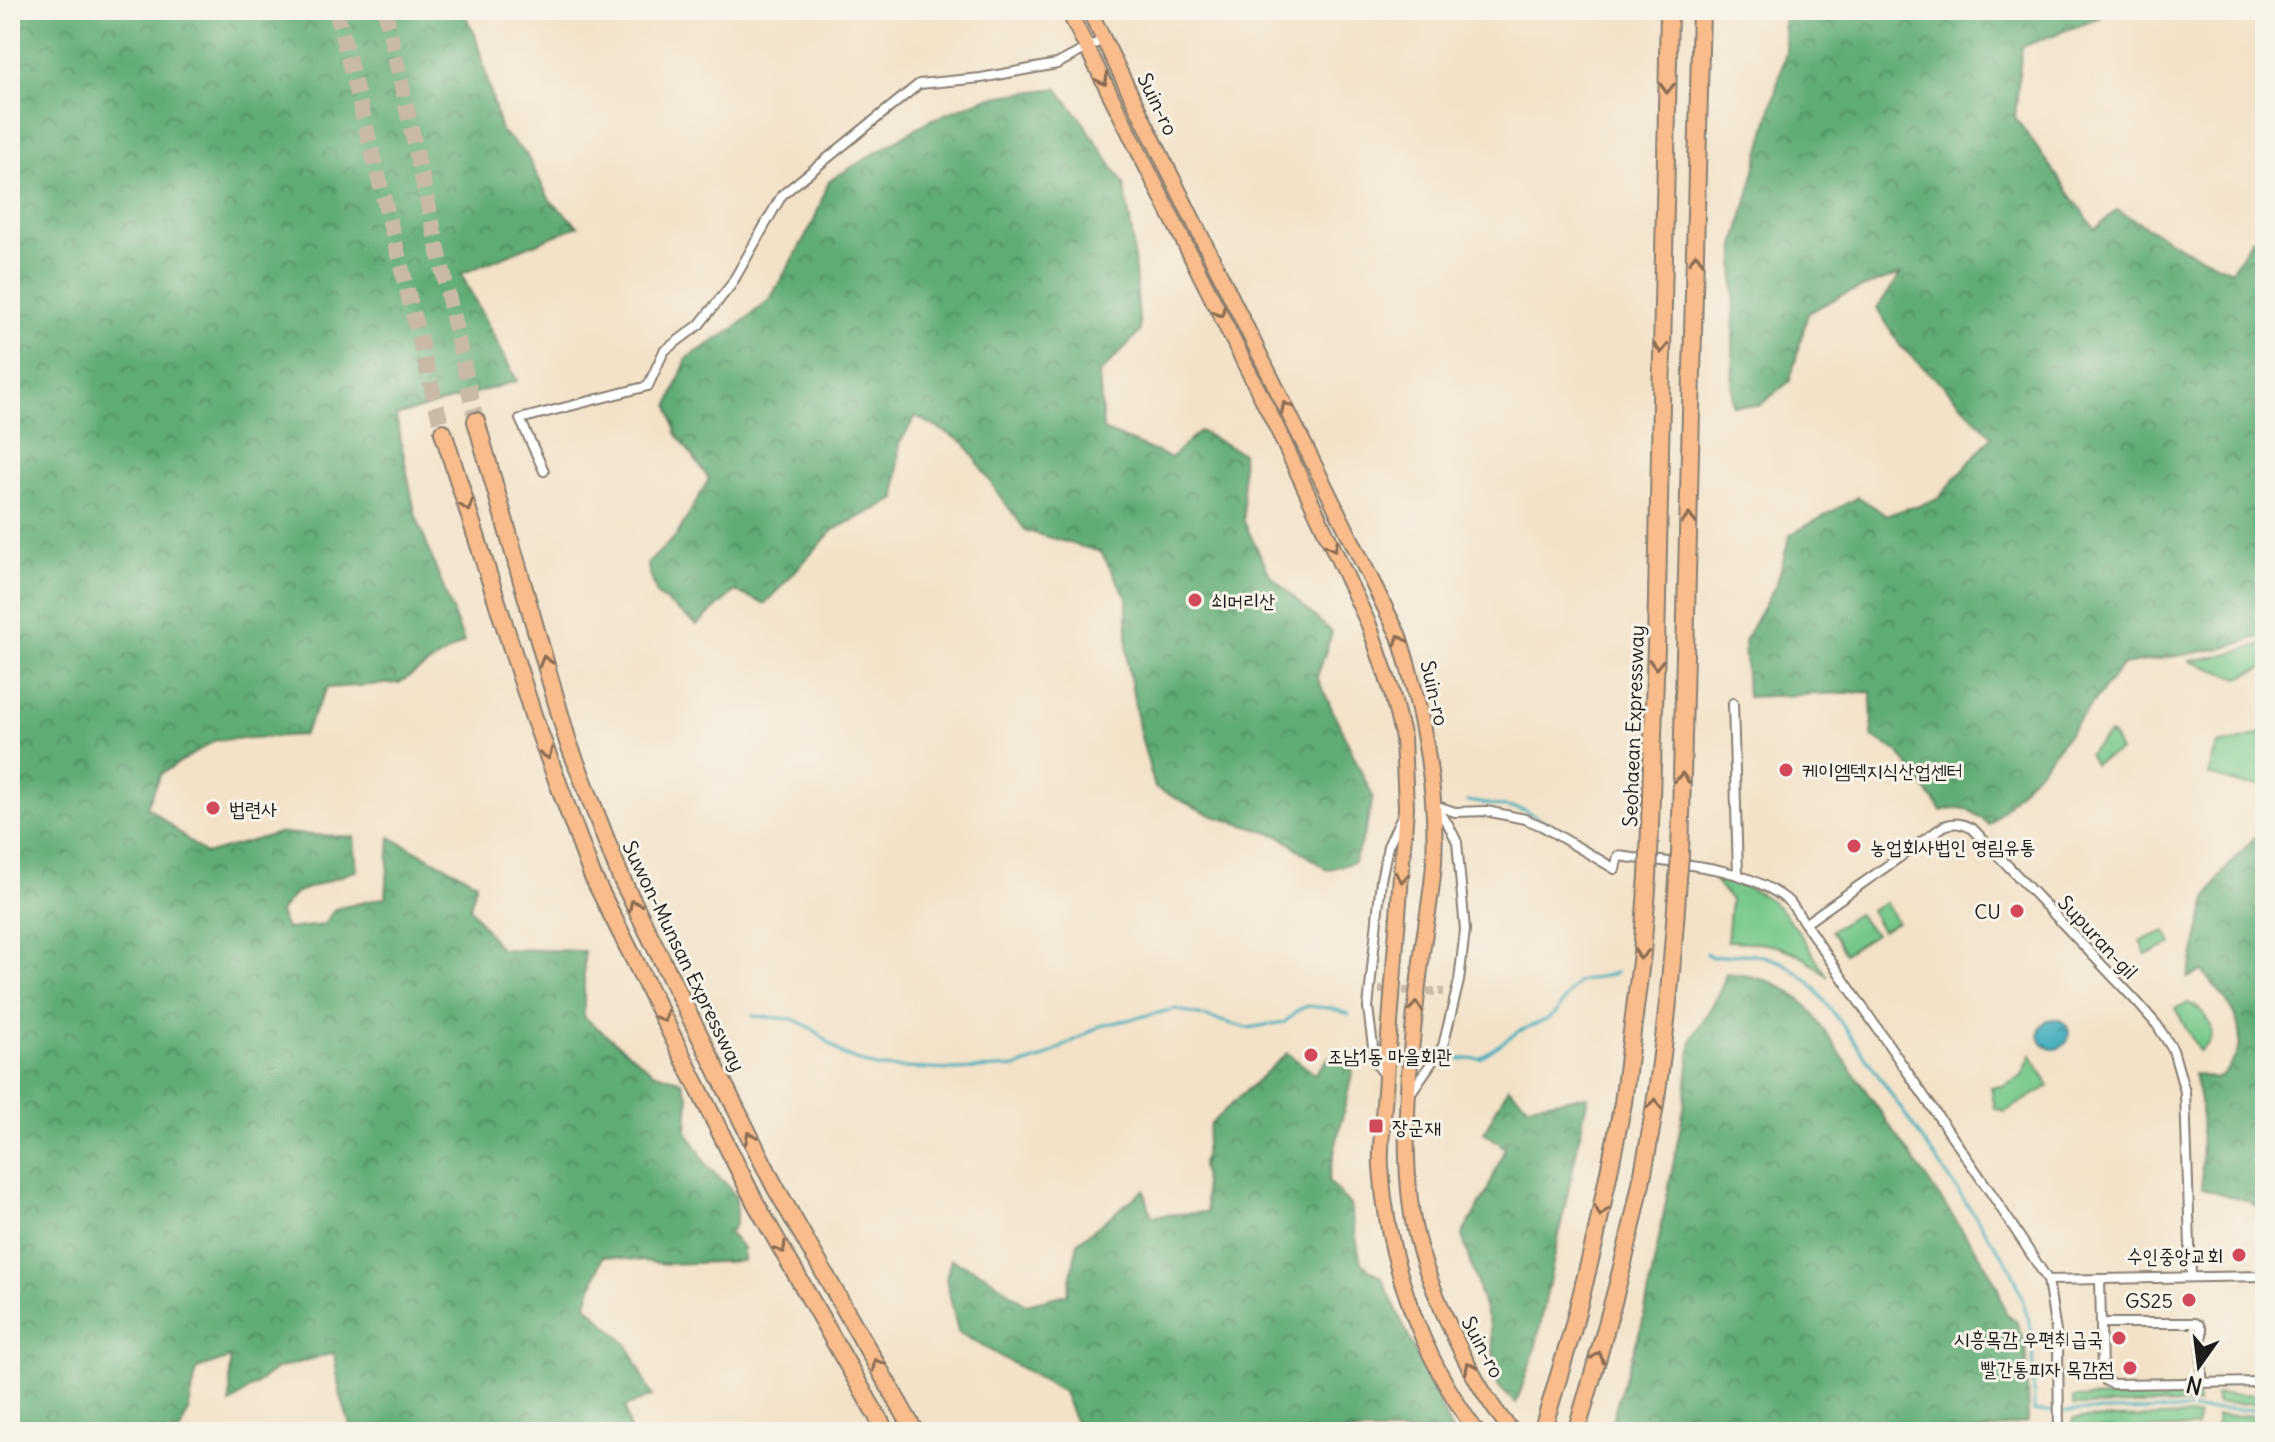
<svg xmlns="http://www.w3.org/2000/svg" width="2275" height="1442" font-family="Delius,'Poor Story',sans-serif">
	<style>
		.green { fill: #74c789; stroke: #487252; stroke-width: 2 }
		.forest { fill: url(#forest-crowns); stroke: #3e6448; stroke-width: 2 }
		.water { fill: url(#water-ripples); stroke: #2c636c; stroke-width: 2 }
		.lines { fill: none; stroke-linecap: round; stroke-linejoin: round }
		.stream { stroke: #3caabb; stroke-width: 3 }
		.minor-tunnel { stroke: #c8baa6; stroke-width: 8; stroke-dasharray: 8 4; stroke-linecap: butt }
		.motorway-tunnel { stroke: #c8baa6; stroke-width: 16; stroke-dasharray: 16 8; stroke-linecap: butt }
		.minor-casing { stroke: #887f72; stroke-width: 12 }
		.primary-casing { stroke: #887f72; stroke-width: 18 }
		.motorway-casing { stroke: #887f72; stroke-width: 20 }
		.minor { stroke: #fff; stroke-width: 8 }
		.primary { stroke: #f9bc8a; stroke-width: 14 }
		.motorway { stroke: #f9bc8a; stroke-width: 16 }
		.motorway-bridge-casing { stroke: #887f72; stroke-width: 20; stroke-linecap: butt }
		.motorway-bridge { stroke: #f9bc8a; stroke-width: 16 }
		.oneway { stroke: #8a6c53 }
		.poi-dot { fill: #d1495b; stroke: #f7f3e8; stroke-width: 3 }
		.labels { text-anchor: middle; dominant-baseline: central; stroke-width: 6; stroke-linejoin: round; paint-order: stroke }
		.street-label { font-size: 20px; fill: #1c1c1c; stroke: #f7f3e8 }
		.poi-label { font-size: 20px; fill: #1c1c1c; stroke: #f7f3e8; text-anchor: start }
	</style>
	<defs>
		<pattern id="forest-crowns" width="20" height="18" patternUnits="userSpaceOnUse" patternTransform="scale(2)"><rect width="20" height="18" fill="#5fac75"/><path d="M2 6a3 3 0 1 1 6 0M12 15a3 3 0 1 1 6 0" fill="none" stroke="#4e8b5f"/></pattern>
		<pattern id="water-ripples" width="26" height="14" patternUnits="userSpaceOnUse" patternTransform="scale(2)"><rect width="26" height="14" fill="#3caabb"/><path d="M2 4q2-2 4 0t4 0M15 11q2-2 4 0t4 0" fill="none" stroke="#328a97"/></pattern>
	</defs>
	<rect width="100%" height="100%" fill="#f7f3e8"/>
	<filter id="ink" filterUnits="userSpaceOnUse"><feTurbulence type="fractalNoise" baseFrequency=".0125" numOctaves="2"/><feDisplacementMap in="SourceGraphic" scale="16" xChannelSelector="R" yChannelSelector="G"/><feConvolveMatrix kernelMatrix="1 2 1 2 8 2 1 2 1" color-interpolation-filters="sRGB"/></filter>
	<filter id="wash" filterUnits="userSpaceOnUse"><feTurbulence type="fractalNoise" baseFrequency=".006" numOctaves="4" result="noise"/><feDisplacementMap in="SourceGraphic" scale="32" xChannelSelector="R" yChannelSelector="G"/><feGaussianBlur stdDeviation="1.8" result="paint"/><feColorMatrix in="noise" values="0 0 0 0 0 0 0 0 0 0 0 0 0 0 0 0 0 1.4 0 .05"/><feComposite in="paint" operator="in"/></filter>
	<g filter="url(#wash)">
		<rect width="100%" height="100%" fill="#f3e2c8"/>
		<g class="green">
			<polygon points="2265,643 2265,667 2239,678 2189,661 2231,654"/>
			<polygon points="2265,732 2265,785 2244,785 2208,775 2217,745 2246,739"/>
			<polygon points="2109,734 2113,736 2119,751 2094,764 2088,754"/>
			<path d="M1714 879C1732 884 1752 888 1767 898 1789 911 1813 955 1828 977 1797 946 1769 942 1727 941L1731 900Z"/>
			<polygon points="1885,902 1897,922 1882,931 1870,910"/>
			<polygon points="1857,914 1875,934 1845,953 1831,931"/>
			<polygon points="2166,931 2172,944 2146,955 2140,941"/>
			<path d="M2188 1003C2209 1010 2223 1038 2199 1051L2175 1008Z"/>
			<polygon points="2031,1055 2049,1086 2005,1112 1995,1109 1991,1087 2004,1086 2022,1076"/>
			<polygon points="2216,1394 2265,1394 2265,1403 2217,1404"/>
			<polygon points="2197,1396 2197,1404 2073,1406 2073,1398"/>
			<polygon points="2265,1415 2265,1432 2216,1428 2216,1416"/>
			<polygon points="2198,1416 2197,1428 2076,1430 2073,1428 2073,1419"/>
		</g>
		<g class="forest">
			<polygon points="10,10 462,10 475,34 501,131 526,154 550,200 578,226 461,274 517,381 396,416 415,513 464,642 399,683 327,688 303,735 216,740 161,774 147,806 205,854 279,833 354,837 357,870 295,893 279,913 286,929 323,925 335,909 386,897 390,837 476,882 470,908 500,949 584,951 584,1017 653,1072 682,1081 689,1098 687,1131 708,1167 726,1184 736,1197 736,1223 729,1234 743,1248 743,1261 666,1264 603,1256 586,1305 628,1345 652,1396 625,1407 630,1432 352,1432 340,1393 334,1353 276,1369 230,1404 230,1358 197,1369 189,1408 180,1432 10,1432"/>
			<path d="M1782 10H2103L2101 17 2022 47 2015 117 2095 229 2117 210 2183 248 2231 271 2252 239 2265 236V635L2229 647 2123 665 2046 762 1989 825C1973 811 1963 803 1942 811L1897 751 1872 737 1871 692 1747 697 1744 641 1777 583 1790 535 1858 497 1887 515 1938 499 1992 436 1945 387 1901 347 1877 308 1901 274 1842 295 1808 313 1790 381 1759 406 1732 405 1735 246 1786 51Z"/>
			<polygon points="1057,88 1084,123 1124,184 1132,234 1140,332 1099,374 1103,430 1171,458 1199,431 1242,453 1244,522 1270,575 1332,633 1317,677 1373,797 1366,828 1354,862 1327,870 1280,836 1211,815 1155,788 1140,733 1127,661 1127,598 1101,552 1026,531 999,495 965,443 916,416 899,444 896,499 833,530 765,604 735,591 697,625 657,595 647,564 677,535 709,479 676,433 669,405 687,358 735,328 770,299 813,223 829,181 930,120 986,98"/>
			<path d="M2265 826V1213L2248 1201 2202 1188 2201 1105 2194 1074C2201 1074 2212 1080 2218 1078 2224 1076 2227 1069 2231 1064 2255 1029 2224 997 2202 971L2188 978 2207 899 2223 872Z"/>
			<path d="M1726 973C1763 977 1780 981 1808 1007L1983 1260 1997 1285 2006 1314 2016 1320 2026 1346 2028 1422 1978 1432H1767L1755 1428 1723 1432H1608L1643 1321 1684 1108 1692 1038 1718 996Z"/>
			<polygon points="1287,1053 1315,1074 1330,1056 1353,1070 1328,1181 1350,1205 1361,1263 1382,1278 1452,1432 1079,1432 1063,1392 958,1332 946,1279 951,1259 983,1273 1026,1304 1067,1294 1078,1242 1144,1190 1152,1216 1207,1212 1202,1165 1210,1124"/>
			<polygon points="1508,1087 1528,1105 1588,1096 1535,1350 1516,1404 1498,1386 1490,1327 1462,1235 1486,1194 1505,1148 1484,1132"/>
		</g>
		<circle class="water" cx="2054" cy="1034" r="15"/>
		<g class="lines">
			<g class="stream">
				<polyline points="1468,801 1524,810 1605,855"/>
				<polyline points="1706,953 1712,957 1744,954 1763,956 1782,962 1809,981 1851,1036 2009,1265 2016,1280 2032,1331 2034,1412 2265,1409"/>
				<polyline points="753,1016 793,1019 813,1029 843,1055 875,1067 956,1070 1017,1067 1041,1059 1100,1026 1176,1009 1248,1028 1285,1022 1298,1010 1308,1006 1329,1008 1349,1014"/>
				<polyline points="1444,1054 1461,1059 1480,1058 1519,1031 1546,1020 1556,1013 1570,991 1578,982 1616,973"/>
			</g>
		</g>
	</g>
	<g filter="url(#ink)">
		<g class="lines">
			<polyline class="minor-tunnel" points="1379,990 1444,992"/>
			<g class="motorway-tunnel">
				<polyline points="336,10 443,432"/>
				<polyline points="385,10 476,421"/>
			</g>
			<g class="minor-casing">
				<g id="minor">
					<polyline points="544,471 520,419 648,386 664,351 699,325 731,285 782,195 919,84 981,78 1057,64 1104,39"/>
					<polyline points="1733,703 1738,875"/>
					<path d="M1434 805 1455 812 1486 811 1525 819 1542 826 1615 869 1618 856C1677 864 1742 864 1790 902L1991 1193 2048 1280 2058 1345 2059 1432"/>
					<path d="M1806 923 1944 826C1955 822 1962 823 1973 829L2138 1003 2157 1025 2173 1050 2185 1092 2191 1277"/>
					<polyline points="1386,1077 1375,1062 1368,1008 1381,880 1388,846 1401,818"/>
					<polyline points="1410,1094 1443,1046 1459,981 1465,930 1457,842 1448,824 1435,808"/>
					<polyline points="2100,1279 2102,1374 2106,1381 2113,1384 2265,1382"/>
					<polyline points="2048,1280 2265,1276"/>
					<polyline points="2101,1323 2195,1323 2199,1325 2202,1331 2202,1383"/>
				</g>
			</g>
			<g class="primary-casing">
				<g id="primary">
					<path d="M1068 10 1276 426 1369 625 1390 686 1403 738 1406 807 1383 1118C1382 1134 1380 1151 1381 1167 1387 1261 1421 1356 1477 1432"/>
					<path d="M1089 10 1399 636C1422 709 1438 786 1434 863 1432 893 1426 923 1422 953 1412 1035 1400 1126 1411 1208 1416 1248 1432 1286 1448 1323 1465 1361 1485 1401 1513 1432"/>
				</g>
			</g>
			<g class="motorway-casing">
				<g id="motorway">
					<polyline points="476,421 568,742 621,878 774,1185 915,1432"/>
					<polyline points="443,432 534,718 592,875 755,1202 886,1432"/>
					<polyline points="1649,855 1656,647 1669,10"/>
					<polyline points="1680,856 1701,10"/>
					<polyline points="1542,1432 1572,1332 1595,1240 1623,1103 1642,953 1648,876"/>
					<path d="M1576 1432C1607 1329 1636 1224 1653 1117 1666 1038 1673 959 1678 879"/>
				</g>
			</g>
			<use href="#minor" class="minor"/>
			<use href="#primary" class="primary"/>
			<use href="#motorway" class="motorway"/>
			<g class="motorway-bridge-casing">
				<g id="motorway-bridge">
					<polyline points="1648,876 1649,855"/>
					<polyline points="1678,879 1680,856"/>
				</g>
			</g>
			<use href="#motorway-bridge" class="motorway-bridge"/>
		</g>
		<defs><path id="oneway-chevron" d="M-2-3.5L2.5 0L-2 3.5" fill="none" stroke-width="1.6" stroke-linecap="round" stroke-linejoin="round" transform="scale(2)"/></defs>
		<g class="oneway">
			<use href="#oneway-chevron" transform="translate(1103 80) rotate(63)"/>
			<use href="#oneway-chevron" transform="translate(1667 88) rotate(92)"/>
			<use href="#oneway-chevron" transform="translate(1696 259) rotate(-89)"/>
			<use href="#oneway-chevron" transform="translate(1220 312) rotate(64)"/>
			<use href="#oneway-chevron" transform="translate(1661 348) rotate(91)"/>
			<use href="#oneway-chevron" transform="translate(1286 407) rotate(-117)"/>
			<use href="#oneway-chevron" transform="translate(467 506) rotate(72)"/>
			<use href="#oneway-chevron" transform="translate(1689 519) rotate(-89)"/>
			<use href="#oneway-chevron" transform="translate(1333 546) rotate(65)"/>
			<use href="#oneway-chevron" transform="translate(1400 640) rotate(-110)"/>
			<use href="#oneway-chevron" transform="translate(545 661) rotate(-106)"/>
			<use href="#oneway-chevron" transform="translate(1656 664) rotate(92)"/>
			<use href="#oneway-chevron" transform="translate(547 754) rotate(70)"/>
			<use href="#oneway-chevron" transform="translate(1682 778) rotate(-88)"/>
			<use href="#oneway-chevron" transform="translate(1402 877) rotate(95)"/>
			<use href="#oneway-chevron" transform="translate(634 905) rotate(-117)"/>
			<use href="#oneway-chevron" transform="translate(1641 954) rotate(96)"/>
			<use href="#oneway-chevron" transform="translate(1416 1007) rotate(-85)"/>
			<use href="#oneway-chevron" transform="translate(663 1017) rotate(63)"/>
			<use href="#oneway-chevron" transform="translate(1655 1104) rotate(-83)"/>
			<use href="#oneway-chevron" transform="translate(750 1137) rotate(-117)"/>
			<use href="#oneway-chevron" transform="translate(1601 1211) rotate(101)"/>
			<use href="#oneway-chevron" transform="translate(781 1248) rotate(60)"/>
			<use href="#oneway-chevron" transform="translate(1598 1357) rotate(-73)"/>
			<use href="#oneway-chevron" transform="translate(877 1364) rotate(-120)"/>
			<use href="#oneway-chevron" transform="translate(1470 1367) rotate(-118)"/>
		</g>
	</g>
	<g class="poi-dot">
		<circle cx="1195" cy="600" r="8"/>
		<circle cx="1786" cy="770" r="8"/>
		<circle cx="213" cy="808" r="8"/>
		<circle cx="1854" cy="846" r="8"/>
		<circle cx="2017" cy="911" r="8"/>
		<circle cx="1311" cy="1055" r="8"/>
		<rect x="1368" y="1118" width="16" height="16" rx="4"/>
		<circle cx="2239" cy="1255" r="8"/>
		<circle cx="2189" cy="1300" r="8"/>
		<circle cx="2119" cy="1338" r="8"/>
		<circle cx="2130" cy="1368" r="8"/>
	</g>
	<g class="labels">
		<g class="street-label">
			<text transform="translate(1158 104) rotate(64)">Suin-ro</text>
			<text transform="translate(1435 693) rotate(77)">Suin-ro</text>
			<text transform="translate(1633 726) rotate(-88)">Seohaean Expressway</text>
			<text transform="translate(2098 937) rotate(47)">Supuran-gil</text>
			<text transform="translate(684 956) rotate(64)">Suwon-Munsan Expressway</text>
			<text transform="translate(1483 1347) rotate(62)">Suin-ro</text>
		</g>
		<g class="poi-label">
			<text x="1211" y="600">쇠머리산</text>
			<text x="1802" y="770">케이엠텍지식산업센터</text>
			<text x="229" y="808">법련사</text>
			<text x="1870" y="846">농업회사법인 영림유통</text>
			<text x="2001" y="911" text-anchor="end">CU</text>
			<text x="1327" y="1055">조남1동 마을회관</text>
			<text x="1392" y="1126">장군재</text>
			<text x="2223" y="1255" text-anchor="end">수인중앙교회</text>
			<text x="2173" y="1300" text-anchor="end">GS25</text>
			<text x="2103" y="1338" text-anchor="end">시흥목감 우편취급국</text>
			<text x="2114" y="1368" text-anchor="end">빨간통피자 목감점</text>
		</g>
	</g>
	<rect width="2275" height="1442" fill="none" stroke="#f7f3e8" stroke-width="40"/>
	<g transform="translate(2199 1366) rotate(194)" stroke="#f7f3e8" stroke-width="6" paint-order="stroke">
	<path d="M0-6L14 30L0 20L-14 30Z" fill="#1c1c1c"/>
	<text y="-12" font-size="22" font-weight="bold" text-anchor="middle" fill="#1c1c1c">N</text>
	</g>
</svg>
